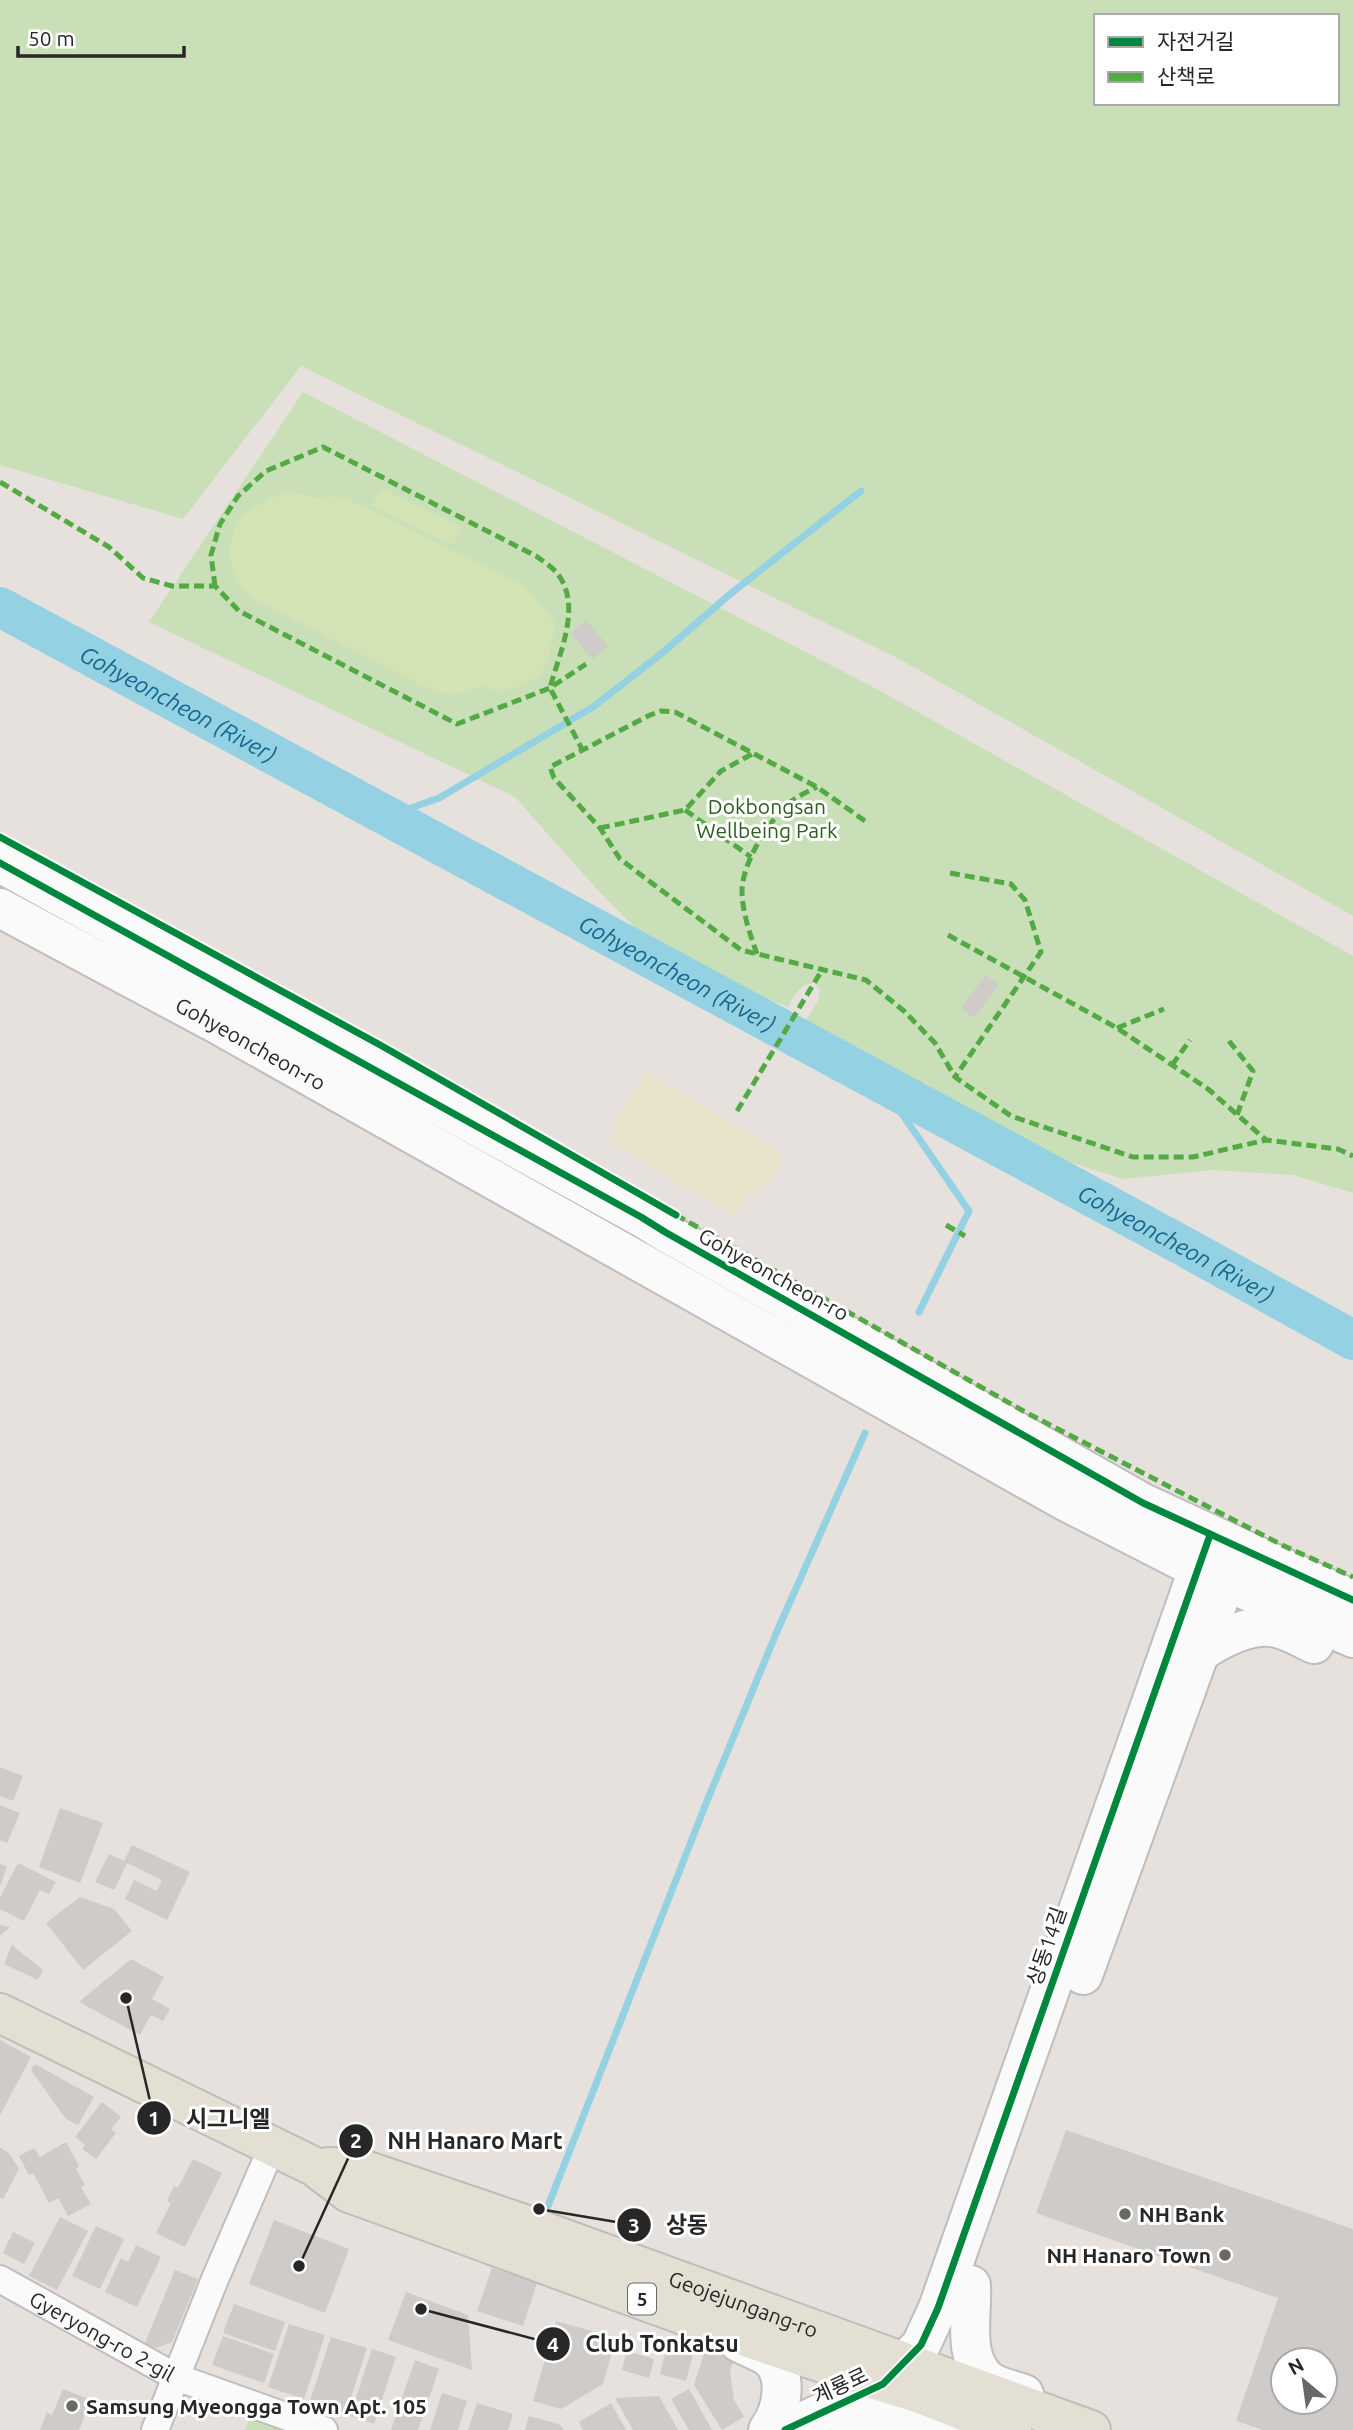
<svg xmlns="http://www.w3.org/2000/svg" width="1353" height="2430" font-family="Ubuntu,'Noto Sans KR',sans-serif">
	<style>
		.green { fill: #c9dfb7; fill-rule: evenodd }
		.sand { fill: #eae3cb }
		.pitch { fill: #d3e3b4 }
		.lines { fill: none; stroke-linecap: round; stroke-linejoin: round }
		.stream { stroke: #94d1e3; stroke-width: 7 }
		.river { stroke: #94d1e3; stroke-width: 40 }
		.building { fill: #cecbc8; fill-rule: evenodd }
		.street-casing { stroke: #bfbdbe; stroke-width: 30 }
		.secondary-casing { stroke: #bfbdbe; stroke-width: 42 }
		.primary-casing { stroke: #bfbdbb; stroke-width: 42 }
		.street { stroke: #fbfafa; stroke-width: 26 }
		.secondary { stroke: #fbfafa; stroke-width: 38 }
		.primary { stroke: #e3dfd3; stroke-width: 38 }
		.quiet { stroke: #53aa44; stroke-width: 5; stroke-dasharray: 10 5; stroke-linecap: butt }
		.cycleway-casing { stroke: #fff; stroke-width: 11 }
		.cycleway { stroke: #00873e; stroke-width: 7 }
		.poi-dot { fill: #6a6866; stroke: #fff; stroke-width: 2.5 }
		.labels { text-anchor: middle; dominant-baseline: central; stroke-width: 6; stroke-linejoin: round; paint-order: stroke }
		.shield { fill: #fff; stroke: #686868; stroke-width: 2 }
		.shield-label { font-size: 19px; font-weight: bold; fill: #272727 }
		.park-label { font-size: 21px; fill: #2c5e1d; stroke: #fff }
		.street-label { font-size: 21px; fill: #272727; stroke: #fff }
		.poi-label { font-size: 21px; font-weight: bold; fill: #272727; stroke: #fff; text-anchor: start }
		.water-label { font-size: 23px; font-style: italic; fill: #15678d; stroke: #fff }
		.leader { fill: none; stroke: #272727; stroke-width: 2.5 }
		.callout-dot { fill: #272727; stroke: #fff; stroke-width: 2.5 }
		.mark-label { font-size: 21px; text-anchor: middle; font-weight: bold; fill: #fff }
		.callout-label { font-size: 23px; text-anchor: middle; font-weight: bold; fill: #272727; stroke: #fff; stroke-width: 6; stroke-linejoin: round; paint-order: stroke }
	</style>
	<rect width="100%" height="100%" fill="#e6e1dc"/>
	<g class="green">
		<path d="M0 0H1353V916L899 659 301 366 183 519 0 465ZM1096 16H1337V103H1096Z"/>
		<path d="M303 392 875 688 1353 956V1193L1293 1175 1212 1170 1123 1179 1048 1155 981 1120 925 1083 893 1078 806 1020 818 1001 820 991 815 983C799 984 795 995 788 1007L704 974 643 936 594 886 515 797 149 622Z"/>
		<polygon points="255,2406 324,2430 245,2430"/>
	</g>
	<polygon class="sand" points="647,1073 774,1148 782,1162 770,1183 750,1192 734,1217 610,1142 615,1121"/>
	<g class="pitch">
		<polygon points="381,488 462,527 453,545 372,505"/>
		<path d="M285 492 306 494 313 498 341 496 525 586 556 624C543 673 551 679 498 692L484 686C467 694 449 695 431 690L250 597C246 592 239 586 236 580 232 572 230 561 230 553 230 517 254 504 285 492Z"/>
	</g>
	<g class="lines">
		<g class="stream">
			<polyline points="388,816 439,798 593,707 661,654 729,595 861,491"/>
			<polyline points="880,1082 969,1211 919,1312"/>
			<polyline points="548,2206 707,1801 778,1629 865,1433"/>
		</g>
		<path class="river" id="s1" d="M0 607 1185 1247 1353 1340"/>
	</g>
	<g class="building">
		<polygon points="586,620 608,646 593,659 570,634"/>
		<polygon points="986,975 999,984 974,1018 961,1008"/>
		<polygon points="0,1767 23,1776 13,1801 0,1796"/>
		<polygon points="0,1805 20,1813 7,1843 0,1840"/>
		<polygon points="60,1808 103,1823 80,1883 39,1867"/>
		<polygon points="132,1845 190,1872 167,1920 125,1899 134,1880 157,1891 162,1880 127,1863 114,1890 95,1882 109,1854 124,1861"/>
		<polygon points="18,1863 56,1882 49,1894 40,1890 24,1921 0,1909 0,1898"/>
		<polygon points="0,1864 7,1866 0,1886"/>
		<polygon points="80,1897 114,1909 132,1931 83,1970 46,1923"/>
		<polygon points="0,1925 10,1927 0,1936"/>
		<polygon points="12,1945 43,1970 38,1980 4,1964"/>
		<polygon points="131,1959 164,1977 152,1999 170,2009 163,2021 151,2015 140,2035 79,2002"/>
		<polygon points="0,2040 31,2057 0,2115"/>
		<polygon points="35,2064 94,2097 78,2125 66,2119 31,2070"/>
		<polygon points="102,2102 121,2117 111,2129 116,2133 96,2159 82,2149 85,2145 75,2137"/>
		<path d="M1066 2130 1353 2229V2430H1263L1236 2421 1278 2298 1036 2213ZM1283 2360H1325V2402H1283Z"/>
		<polygon points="66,2142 79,2166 76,2169 85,2185 81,2187 91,2204 68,2216 58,2198 49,2203 33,2173 29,2175 19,2156 34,2148 40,2157"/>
		<polygon points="0,2148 9,2153 19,2169 3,2199 0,2198"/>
		<polygon points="193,2159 222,2173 185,2247 156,2233 171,2203 167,2201 174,2186 178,2188"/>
		<polygon points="60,2217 88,2231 57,2290 29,2276"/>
		<polygon points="274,2220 349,2249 325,2313 249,2284"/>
		<polygon points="96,2226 124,2239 100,2289 72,2276"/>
		<polygon points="13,2232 35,2243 24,2264 3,2253"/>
		<polygon points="136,2245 161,2257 137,2307 105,2292 121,2258 128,2262"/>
		<polygon points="492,2268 537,2283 523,2326 477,2311"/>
		<polygon points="175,2270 198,2279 172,2342 156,2348 145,2343"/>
		<polygon points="406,2292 468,2315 472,2370 388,2340"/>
		<polygon points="234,2304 285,2322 275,2351 223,2333"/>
		<polygon points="556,2321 616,2338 603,2384 561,2409 533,2401"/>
		<polygon points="289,2324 325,2335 304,2399 268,2387"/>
		<polygon points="223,2336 274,2354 264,2383 212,2365"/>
		<polygon points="331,2337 367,2348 346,2413 310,2401"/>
		<polygon points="708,2341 737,2351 730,2371 734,2400 744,2417 722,2430 694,2385"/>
		<polygon points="668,2343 694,2350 686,2381 660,2374"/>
		<polygon points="372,2349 396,2357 374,2424 350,2416"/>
		<polygon points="627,2351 654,2359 649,2378 622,2370"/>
		<polygon points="415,2360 439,2369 418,2430 391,2430"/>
		<polygon points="63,2389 91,2400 79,2430 40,2430 47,2412 52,2415"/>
		<polygon points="689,2389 712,2430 689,2430 671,2399"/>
		<polygon points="442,2393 467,2401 458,2430 430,2430"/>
		<polygon points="659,2396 678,2430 633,2430 615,2398"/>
		<polygon points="477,2403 513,2414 508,2430 468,2430"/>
		<polygon points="611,2403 626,2430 583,2430 579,2422"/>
		<polygon points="529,2416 559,2424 564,2430 525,2430"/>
	</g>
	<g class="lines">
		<g class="street-casing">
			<g id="street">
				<path id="s2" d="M0 2279 176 2377 324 2430"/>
				<polyline points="155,2430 215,2279 272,2147"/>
			</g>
		</g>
		<g class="secondary-casing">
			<g id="secondary">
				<polyline points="0,863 641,1217 665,1232 1143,1503 1353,1600"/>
				<path id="s3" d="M0 908 217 1024 1063 1500 1198 1569 1353 1638"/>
				<path d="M1202 1651C1222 1638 1246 1625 1271 1627 1285 1628 1301 1638 1314 1644"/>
				<polyline points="1083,1975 1234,1558"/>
				<path d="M971 2285C973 2314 961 2358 988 2380 997 2387 1013 2390 1024 2394"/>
				<path d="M734 2337 738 2342C747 2347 759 2351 768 2357 790 2374 782 2411 768 2430"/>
				<polyline points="785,2430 883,2384 921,2345 938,2308 1207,1544"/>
				<path d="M850 2430C890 2411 933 2417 977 2417"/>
			</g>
		</g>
		<g class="primary-casing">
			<g id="primary">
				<path d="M0 2013 315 2167 349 2193C535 2259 720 2333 908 2390 943 2401 977 2418 1012 2430"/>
				<path id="s4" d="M328 2167H356L521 2223 1091 2430"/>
			</g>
		</g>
		<use href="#street" class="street"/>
		<use href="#secondary" class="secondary"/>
		<use href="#primary" class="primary"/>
		<g class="quiet">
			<polyline points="0,482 109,547 143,578 172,586 215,586 239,611 457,724 550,688 586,664"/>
			<path d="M215 586 211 555 220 524 238 496 266 471 323 447 536 556C543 561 552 567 557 573 583 606 559 653 550 688L583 751"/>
			<polyline points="685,810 751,857"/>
			<polyline points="865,821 817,787 675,712 661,711 650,715 550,767 554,778 600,828 620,859 741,950 866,980 904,1011 935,1043 955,1077 1011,1116 1133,1157 1193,1157 1266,1140 1338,1149 1353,1156"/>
			<polyline points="600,828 685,810 721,771 754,753"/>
			<polyline points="950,873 1011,884 1025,900 1041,952 955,1077"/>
			<polyline points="948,935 1117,1028 1208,1089 1266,1140"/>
			<path d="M757 954C750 934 742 912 742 890 743 861 770 818 793 800 800 795 809 791 817 787"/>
			<polyline points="1117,1028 1164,1009"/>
			<polyline points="1229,1041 1253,1071 1237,1115"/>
			<polyline points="1172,1065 1190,1040"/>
			<polyline points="737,1111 822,970"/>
			<polyline points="676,1215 1027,1413 1284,1546 1353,1577"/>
			<polyline points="946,1225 965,1236"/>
		</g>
		<g class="cycleway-casing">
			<g id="cycleway">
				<polyline points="0,837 382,1046 676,1215"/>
				<polyline points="0,863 641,1217 665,1232 1143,1503 1353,1600"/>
				<polyline points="785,2430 883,2384 921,2345 938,2308 1210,1535"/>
			</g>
		</g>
		<use href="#cycleway" class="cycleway"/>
	</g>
	<g class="poi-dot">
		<circle cx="1125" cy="2214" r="7"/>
		<circle cx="1225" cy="2255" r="7"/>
		<circle cx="72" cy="2406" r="7"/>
	</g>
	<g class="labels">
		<rect class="shield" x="628" y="2283.5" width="28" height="31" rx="5"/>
		<g class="shield-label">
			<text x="642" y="2299">5</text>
		</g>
		<g class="park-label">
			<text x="767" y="806">Dokbongsan<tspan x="767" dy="24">Wellbeing Park</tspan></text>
		</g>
		<g class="street-label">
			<text stroke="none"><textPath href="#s3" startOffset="285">Gohyeoncheon-ro</textPath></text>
			<text transform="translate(774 1274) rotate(29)">Gohyeoncheon-ro</text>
			<text transform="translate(1046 1946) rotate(-71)">상동14길</text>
			<text stroke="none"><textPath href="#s4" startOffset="439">Geojejungang-ro</textPath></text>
			<text stroke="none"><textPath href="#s2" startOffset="117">Gyeryong-ro 2-gil</textPath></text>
			<text transform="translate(840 2385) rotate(-25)">계룡로</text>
		</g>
		<g class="poi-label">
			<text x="1139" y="2214">NH Bank</text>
			<text x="1211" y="2255" text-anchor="end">NH Hanaro Town</text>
			<text x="86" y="2406">Samsung Myeongga Town Apt. 105</text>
		</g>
		<g class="water-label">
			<text stroke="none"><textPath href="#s1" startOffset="203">Gohyeoncheon (River)</textPath></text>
			<text stroke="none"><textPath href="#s1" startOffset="770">Gohyeoncheon (River)</textPath></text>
			<text stroke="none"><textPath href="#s1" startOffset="1337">Gohyeoncheon (River)</textPath></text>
		</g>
	</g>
	<path class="leader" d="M126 1998L154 2118M299 2266L356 2141M539 2209L634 2225M421 2309L553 2344"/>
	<g class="callout-dot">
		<circle cx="126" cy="1998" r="7"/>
		<circle cx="299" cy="2266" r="7"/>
		<circle cx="539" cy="2209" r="7"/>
		<circle cx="421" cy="2309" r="7"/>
		<circle cx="154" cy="2118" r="18"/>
		<circle cx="356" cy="2141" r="18"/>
		<circle cx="634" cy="2225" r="18"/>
		<circle cx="553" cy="2344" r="18"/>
	</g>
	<g class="mark-label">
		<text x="154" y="2126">1</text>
		<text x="356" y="2148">2</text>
		<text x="634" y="2233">3</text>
		<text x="553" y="2352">4</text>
	</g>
	<g class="callout-label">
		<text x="228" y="2127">시그니엘</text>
		<text x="475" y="2149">NH Hanaro Mart</text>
		<text x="687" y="2233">상동</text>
		<text x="662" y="2352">Club Tonkatsu</text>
	</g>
	<rect x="1094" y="14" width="245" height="91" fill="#ffffff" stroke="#a9a9a9" stroke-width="2"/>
	<rect x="1108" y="37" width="35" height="10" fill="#00873e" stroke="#a9a9a9" stroke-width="2"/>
	<text x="1157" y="49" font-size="21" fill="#272727">자전거길</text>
	<rect x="1108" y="72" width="35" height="10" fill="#53aa44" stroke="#a9a9a9" stroke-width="2"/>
	<text x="1157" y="84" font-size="21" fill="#272727">산책로</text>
	<g transform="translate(1304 2381) rotate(331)"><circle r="33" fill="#ffffff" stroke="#a9a9a9" stroke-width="2"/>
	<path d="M0-5L12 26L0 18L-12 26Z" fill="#6a6866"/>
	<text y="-10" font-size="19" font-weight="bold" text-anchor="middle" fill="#272727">N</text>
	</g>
	<path d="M18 46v10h166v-10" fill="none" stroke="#272727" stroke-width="3.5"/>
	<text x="28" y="46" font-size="21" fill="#272727" stroke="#ffffff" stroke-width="5" paint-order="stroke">50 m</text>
</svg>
